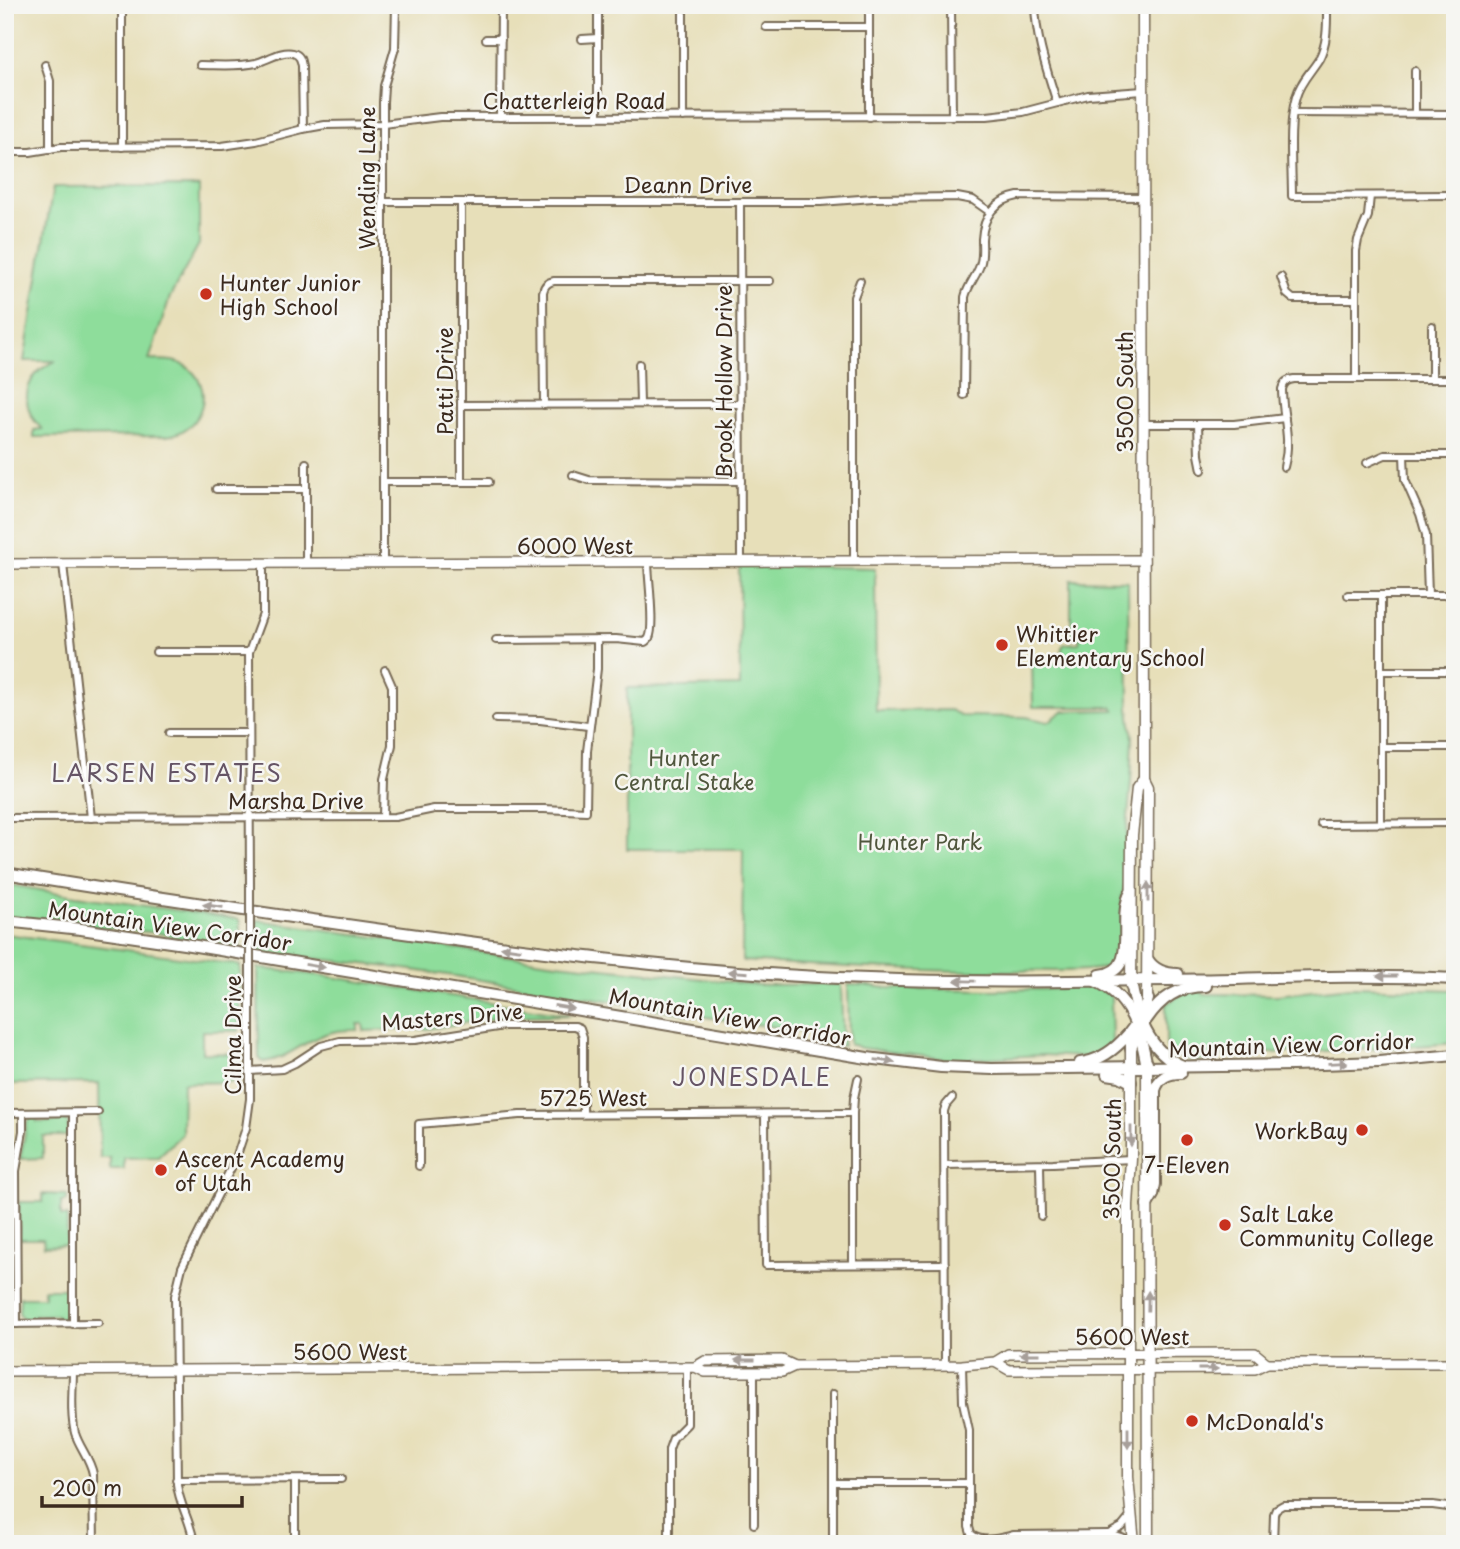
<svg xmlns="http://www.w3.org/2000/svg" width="1460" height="1549" font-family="'Playpen Sans',sans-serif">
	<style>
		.green { fill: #8edd9b; stroke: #64845c; stroke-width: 2 }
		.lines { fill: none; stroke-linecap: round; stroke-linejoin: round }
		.street-casing { stroke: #776954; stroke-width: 10 }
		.secondary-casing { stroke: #776954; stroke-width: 12 }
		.primary-casing { stroke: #776954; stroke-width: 13 }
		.highway-casing { stroke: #776954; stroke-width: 14 }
		.street { stroke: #fff; stroke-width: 6 }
		.secondary { stroke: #fff; stroke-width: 9 }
		.primary { stroke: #fff; stroke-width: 10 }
		.highway { stroke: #fff; stroke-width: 10 }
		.street-bridge-casing { stroke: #776954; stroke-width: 10; stroke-linecap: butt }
		.street-bridge { stroke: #fff; stroke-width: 6 }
		.oneway { fill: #a79f9a }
		.poi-dot { fill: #c8321e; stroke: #f6f6f2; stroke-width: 2.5 }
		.labels { text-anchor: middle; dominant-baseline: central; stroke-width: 5; stroke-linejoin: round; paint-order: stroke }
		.street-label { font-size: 21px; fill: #3b2a1e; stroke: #f6f6f2 }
		.poi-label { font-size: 21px; fill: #3b2a1e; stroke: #f6f6f2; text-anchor: start }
		.park-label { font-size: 21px; fill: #50573d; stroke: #f6f6f2 }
		.neighbourhood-label { font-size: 23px; letter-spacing: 2px; fill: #655465; stroke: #f6f6f2 }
	</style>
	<rect width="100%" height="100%" fill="#f6f6f2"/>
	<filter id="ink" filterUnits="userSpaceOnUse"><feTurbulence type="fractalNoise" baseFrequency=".0143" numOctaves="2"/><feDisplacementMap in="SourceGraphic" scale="14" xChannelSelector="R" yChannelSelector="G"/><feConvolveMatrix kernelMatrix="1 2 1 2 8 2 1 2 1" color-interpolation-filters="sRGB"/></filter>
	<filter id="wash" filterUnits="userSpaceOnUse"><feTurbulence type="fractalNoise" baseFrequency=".00686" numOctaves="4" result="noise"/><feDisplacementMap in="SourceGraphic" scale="28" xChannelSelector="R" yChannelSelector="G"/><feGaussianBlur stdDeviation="1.57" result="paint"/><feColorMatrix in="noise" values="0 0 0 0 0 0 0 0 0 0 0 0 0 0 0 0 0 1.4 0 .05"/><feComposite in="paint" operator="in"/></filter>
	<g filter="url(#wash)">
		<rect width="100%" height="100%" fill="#e7dfb9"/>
		<g class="green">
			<path d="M199 186V244L170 297 149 360C160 361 172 359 182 364 218 383 204 432 166 436L34 437V430L42 429C17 406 24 373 56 361H24L53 187Z"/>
			<path d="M739 565 875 568 876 711 951 710 960 716 1026 717 1048 722 1063 711 1115 710 1112 707H1033L1032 656H1040L1046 663H1061L1062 647 1065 644 1079 643 1080 638H1074L1071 634V580L1128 581 1129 709 1133 738 1131 781 1127 830V874L1122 898V951L1112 967C1080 973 1044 970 1010 971 921 972 832 967 742 961L743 849H627V688L740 686Z"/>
			<polygon points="5,884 76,896 238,919 240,920 240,951 158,933 85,926 5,916"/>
			<path d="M257 920 557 963 758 985 841 984 843 1046 824 1042 820 1034C778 1027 736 1022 694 1015 549 991 404 964 258 954Z"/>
			<polygon points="5,934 240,965 239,1031 202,1031 202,1053 240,1054 239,1082 183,1083 182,1134 158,1157 124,1158 124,1169 110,1169 110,1158 100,1158 99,1083 5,1084"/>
			<path d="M258 968 326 976 571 1015 506 1016 428 1029 364 1031 363 1024H358V1030C342 1030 328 1031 314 1039 296 1048 283 1060 263 1062L259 1058Z"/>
			<polygon points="848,985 863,985 887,988 988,990 1056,989 1083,985 1092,986 1111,995 1112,1042 1111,1046 1102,1051 1086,1057 1042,1055 952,1060 861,1048 853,1045 849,1045"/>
			<path d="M1351 987 1455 990V1043L1378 1049 1220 1055C1204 1066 1179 1061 1166 1047V1004L1182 994 1201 990 1204 994 1277 995Z"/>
			<polygon points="32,1116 36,1116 37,1122 58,1122 59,1116 64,1117 68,1123 68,1136 43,1136 43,1158 20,1159 27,1122"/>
			<polygon points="43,1194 67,1195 67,1201 61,1202 61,1216 67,1216 67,1245 44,1246 43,1239 19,1239 19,1202 43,1202"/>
			<polygon points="44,1289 68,1289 69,1295 67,1316 64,1318 58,1319 57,1315 34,1315 33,1320 24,1320 19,1313 20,1297 44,1297"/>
		</g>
	</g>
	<g filter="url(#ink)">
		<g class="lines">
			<g class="street-casing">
				<g id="street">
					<polyline points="122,5 122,147"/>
					<polyline points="598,5 598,117"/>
					<polyline points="683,5 683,117"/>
					<polyline points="869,5 869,117"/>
					<polyline points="951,5 952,117"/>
					<path d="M1035 5C1036 40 1047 70 1057 103"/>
					<path d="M1327 5C1327 24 1328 42 1319 59 1311 72 1300 82 1296 97 1288 123 1292 168 1292 196L1455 195"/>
					<polyline points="766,27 869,27"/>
					<polyline points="486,39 501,39"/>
					<polyline points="582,39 598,38"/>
					<polyline points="45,65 50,81 50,149"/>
					<path d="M200 65C218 65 238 67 256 63 267 60 282 50 293 53 300 55 301 60 302 66L303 129"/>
					<polyline points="1293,113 1455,114"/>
					<polyline points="1415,113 1415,71"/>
					<polyline points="500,117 501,5"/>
					<polyline points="5,152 30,152 61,147 222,146 256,141 303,129 325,125 383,124 440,117 987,116 1023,112 1088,95 1143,91"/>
					<polyline points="383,202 821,202 873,198 957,197 973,200 990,212"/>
					<polyline points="461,202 461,482"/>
					<polyline points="740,202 741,562"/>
					<polyline points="1281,277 1287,294 1293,299 1356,299"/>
					<polyline points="1432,326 1432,379"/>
					<polyline points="639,364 640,404"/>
					<polyline points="1356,379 1356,251 1358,240 1368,216 1370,196"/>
					<path d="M964 395 965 297C968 284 978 275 981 262 983 254 982 247 982 239 983 217 995 200 1018 196L1143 197"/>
					<polyline points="461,405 741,404"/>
					<path d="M544 405 543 292C544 286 547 282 554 281H770"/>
					<polyline points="1144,424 1234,424 1285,418"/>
					<polyline points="1198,424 1199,455 1202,470"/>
					<polyline points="1404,455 1405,480 1420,514 1426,535 1428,595"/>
					<polyline points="306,463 306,563"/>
					<polyline points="1367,463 1385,455 1455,455"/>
					<path d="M1284 467C1292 436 1282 418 1282 389 1284 382 1287 380 1294 379H1455"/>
					<polyline points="573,475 589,480 741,481"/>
					<polyline points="383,482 489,482"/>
					<polyline points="216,489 306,489"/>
					<polyline points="854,561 854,297 860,281"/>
					<polyline points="383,563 383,102 384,86 395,48 396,5"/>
					<polyline points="63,564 91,818"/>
					<polyline points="1348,595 1455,595"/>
					<polyline points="1381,595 1381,823"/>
					<path d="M496 640 616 639 645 642C646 641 648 640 649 638 655 627 648 577 648 562"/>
					<polyline points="156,652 249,652"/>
					<polyline points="1381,671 1455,671"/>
					<polyline points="496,719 540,720 588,726"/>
					<polyline points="169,733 249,733"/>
					<polyline points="1381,747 1455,747"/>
					<polyline points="383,817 384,779 392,745 392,686 385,670"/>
					<polyline points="5,818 395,817 434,809 544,809 586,811 587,751 597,669 597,639"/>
					<polyline points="1321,824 1455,823"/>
					<polyline points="250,888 249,652 263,614 263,563"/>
					<polyline points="250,1071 282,1069 295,1063 321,1046 340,1041 415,1040 504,1026 575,1026 580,1028 583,1037 583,1114"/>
					<polyline points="5,1113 98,1112"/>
					<polyline points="73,1113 73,1324"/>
					<polyline points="765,1114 766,1265 945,1264"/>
					<polyline points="1040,1164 1041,1216"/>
					<polyline points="945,1165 1053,1163 1131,1159"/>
					<polyline points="419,1166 419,1124 520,1115 853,1113"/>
					<polyline points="5,1213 16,1213"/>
					<polyline points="853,1264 853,1113 854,1098 858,1079"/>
					<polyline points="5,1324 98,1323"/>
					<polyline points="17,1324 16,1171 23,1131 23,1113"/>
					<polyline points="945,1365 944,1111 946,1105 952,1098"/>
					<path d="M962 1365 963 1402 969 1430V1527L971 1534C983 1544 1000 1538 1014 1535L1109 1534 1122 1538 1131 1544"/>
					<path d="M73 1370C73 1390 70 1413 75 1433 79 1447 90 1458 93 1474L94 1544"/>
					<polyline points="754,1372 754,1524"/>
					<polyline points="833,1394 833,1544"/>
					<polyline points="176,1480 341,1479"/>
					<polyline points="295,1480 295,1544"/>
					<polyline points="833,1483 969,1483"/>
					<polyline points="1109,1534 1122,1527 1131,1516"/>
					<path d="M194 1544C192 1523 179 1505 177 1484L175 1296 182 1267 236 1158 246 1128 250 1099V976"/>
					<polyline points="669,1544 669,1449 673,1438 687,1424 687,1367"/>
					<polyline points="1273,1544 1274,1514 1276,1509 1283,1505 1433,1505 1455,1508"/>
				</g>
			</g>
			<g class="secondary-casing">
				<g id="secondary">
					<polyline points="5,564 1144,560"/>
					<polyline points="995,1362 1009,1370 1255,1369 1267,1363 1455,1363"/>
					<polyline points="695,1367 705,1361 782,1360 795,1366"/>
					<polyline points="5,1371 695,1367 705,1372 782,1372 795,1366 962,1365 995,1362 1008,1354 1255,1353 1267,1363"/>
				</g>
			</g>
			<g class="primary-casing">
				<g id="primary">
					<polyline points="1143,5 1144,779 1148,787 1147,1005"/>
					<polyline points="1131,987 1132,835 1137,788 1144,779"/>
					<polyline points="1131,1041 1131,1159 1128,1205 1128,1477 1134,1544"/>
					<polyline points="1147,1062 1148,1544"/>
				</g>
			</g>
			<g class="highway-casing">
				<g id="highway">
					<path d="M5 873C133 894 261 913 389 931 532 951 674 970 818 977 957 984 1096 981 1235 979 1309 977 1381 975 1455 979"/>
					<polyline points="5,921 81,929 184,944 867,1058 941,1067 992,1069 1293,1065 1379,1062 1455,1055"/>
					<path d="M1148 960C1155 971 1166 974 1178 974"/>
					<path d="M1100 975C1142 971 1115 918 1131 892"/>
					<path d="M1131 980C1135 1013 1149 1053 1183 1066"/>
					<path d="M1095 981C1129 994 1142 1034 1147 1068"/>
					<path d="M1131 1049C1134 1038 1139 1029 1146 1020 1161 998 1178 986 1206 986"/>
					<path d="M1080 1063C1112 1060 1138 1028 1148 999"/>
					<polyline points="1107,1074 1120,1076 1131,1082"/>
					<path d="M1147 1205 1153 1195 1155 1184V1090C1159 1077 1168 1073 1181 1073"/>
				</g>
			</g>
			<use href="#street" class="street"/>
			<use href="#secondary" class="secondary"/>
			<use href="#primary" class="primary"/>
			<use href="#highway" class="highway"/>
			<g class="street-bridge-casing">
				<polyline id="street-bridge" points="250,888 250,976"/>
			</g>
			<use href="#street-bridge" class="street-bridge"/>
		</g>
		<defs><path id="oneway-solid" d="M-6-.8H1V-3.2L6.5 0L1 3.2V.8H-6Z" transform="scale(1.75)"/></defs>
		<g class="oneway">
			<use href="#oneway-solid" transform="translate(1148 892) rotate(-90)"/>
			<use href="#oneway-solid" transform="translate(213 906) rotate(-172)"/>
			<use href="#oneway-solid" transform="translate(511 948) rotate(-172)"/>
			<use href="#oneway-solid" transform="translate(315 966) rotate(9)"/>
			<use href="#oneway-solid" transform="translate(738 972) rotate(-176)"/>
			<use href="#oneway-solid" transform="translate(1387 976) rotate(-180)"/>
			<use href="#oneway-solid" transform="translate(965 981) rotate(-179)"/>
			<use href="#oneway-solid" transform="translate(564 1007) rotate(9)"/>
			<use href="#oneway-solid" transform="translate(885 1061) rotate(8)"/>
			<use href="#oneway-solid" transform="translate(1338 1063) rotate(-2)"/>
			<use href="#oneway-solid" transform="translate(1131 1136) rotate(90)"/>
			<use href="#oneway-solid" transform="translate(1148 1301) rotate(-89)"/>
			<use href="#oneway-solid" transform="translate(1030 1354) rotate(180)"/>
			<use href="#oneway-solid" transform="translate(745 1360) rotate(180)"/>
			<use href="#oneway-solid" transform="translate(1208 1369)"/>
			<use href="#oneway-solid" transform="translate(1128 1438) rotate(90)"/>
		</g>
	</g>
	<g class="poi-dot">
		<circle cx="206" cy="294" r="7"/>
		<circle cx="1002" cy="645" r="7"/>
		<circle cx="1362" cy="1130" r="7"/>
		<circle cx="1187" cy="1140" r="7"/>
		<circle cx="161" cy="1170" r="7"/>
		<circle cx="1225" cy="1225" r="7"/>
		<circle cx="1192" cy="1421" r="7"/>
	</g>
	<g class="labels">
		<g class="street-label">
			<text x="574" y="100">Chatterleigh Road</text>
			<text transform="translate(366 178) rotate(-90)">Wending Lane</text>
			<text x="688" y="184">Deann Drive</text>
			<text transform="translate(444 381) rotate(-90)">Patti Drive</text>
			<text transform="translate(723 382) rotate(-90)">Brook Hollow Drive</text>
			<text transform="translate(1124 392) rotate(-90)">3500 South</text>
			<text x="575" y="545">6000 West</text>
			<text x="296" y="800">Marsha Drive</text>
			<text transform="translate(170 925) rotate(8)">Mountain View Corridor</text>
			<text transform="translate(452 1016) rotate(-5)">Masters Drive</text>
			<text transform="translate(730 1016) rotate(10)">Mountain View Corridor</text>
			<text transform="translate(232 1035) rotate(-90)">Cilma Drive</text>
			<text transform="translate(1291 1044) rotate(-2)">Mountain View Corridor</text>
			<text x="593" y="1097">5725 West</text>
			<text transform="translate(1111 1159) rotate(-89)">3500 South</text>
			<text x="1132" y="1336">5600 West</text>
			<text x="350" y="1351">5600 West</text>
		</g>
		<g class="poi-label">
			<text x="220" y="282">Hunter Junior<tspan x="220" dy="24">High School</tspan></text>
			<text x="1016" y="633">Whittier<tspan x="1016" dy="24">Elementary School</tspan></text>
			<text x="1348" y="1130" text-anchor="end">WorkBay</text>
			<text x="175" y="1158">Ascent Academy<tspan x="175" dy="24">of Utah</tspan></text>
			<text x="1187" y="1164" text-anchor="middle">7-Eleven</text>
			<text x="1239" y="1213">Salt Lake<tspan x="1239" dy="24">Community College</tspan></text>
			<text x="1206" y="1421">McDonald's</text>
		</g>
		<g class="park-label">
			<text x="684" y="757">Hunter<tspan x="684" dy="24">Central Stake</tspan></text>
			<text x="920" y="841">Hunter Park</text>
		</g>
		<g class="neighbourhood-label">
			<text x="167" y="772">LARSEN ESTATES</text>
			<text x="752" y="1076">JONESDALE</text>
		</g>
	</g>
	<rect width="1460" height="1549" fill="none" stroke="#f6f6f2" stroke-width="28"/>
	<path d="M42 1496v10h200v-10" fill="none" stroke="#3b2a1e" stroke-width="3.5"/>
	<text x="52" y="1496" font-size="21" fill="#3b2a1e" stroke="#f6f6f2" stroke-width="5" paint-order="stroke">200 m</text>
</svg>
